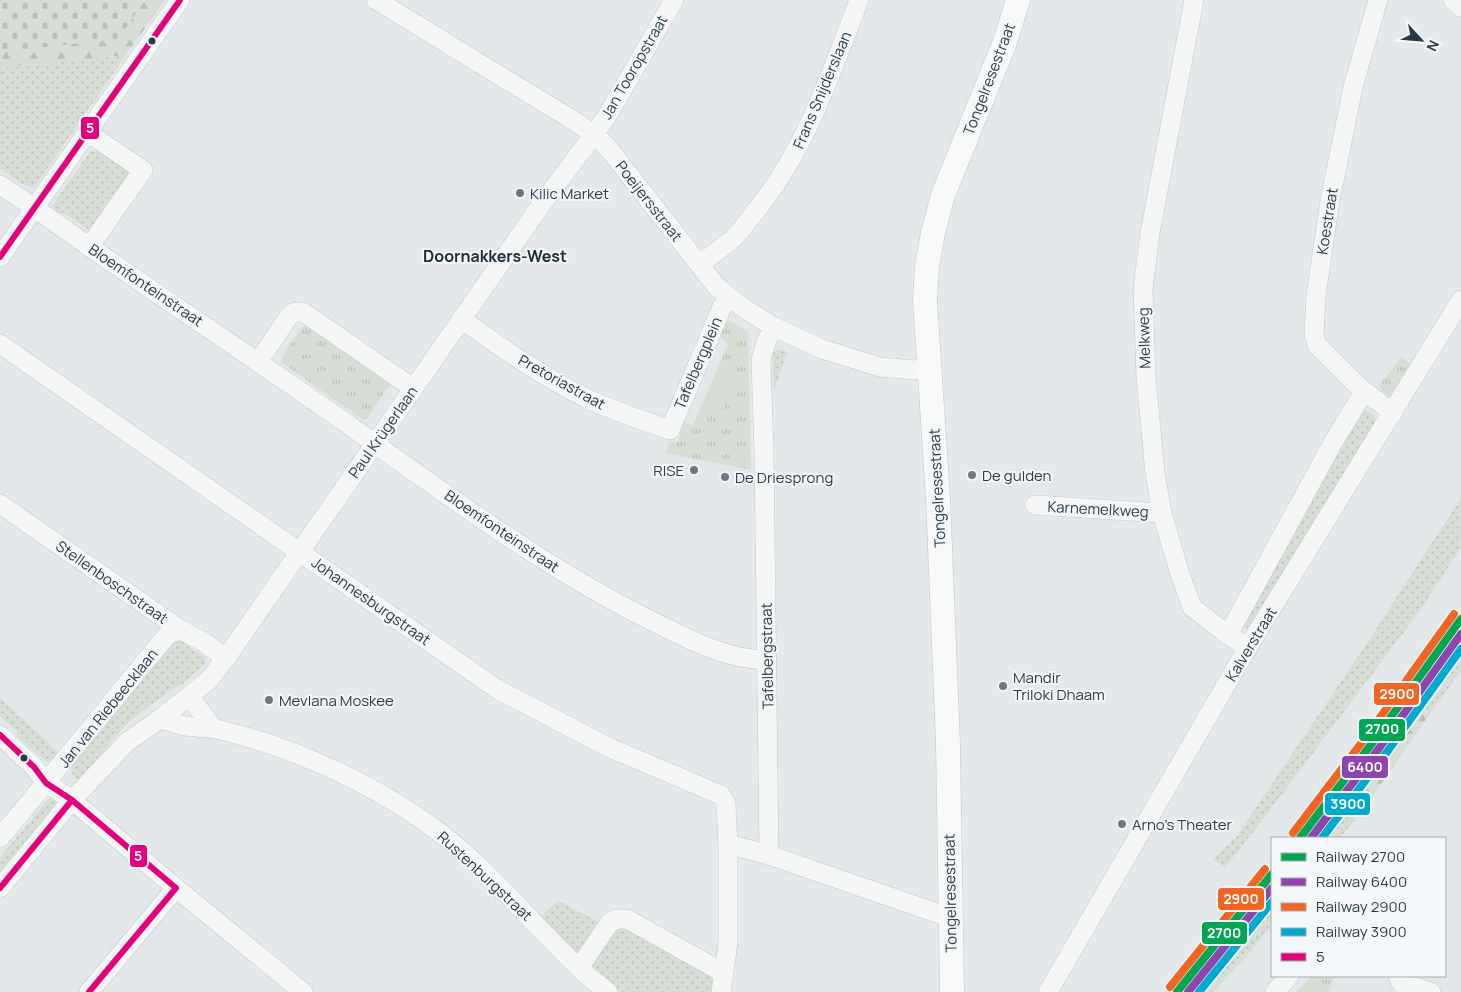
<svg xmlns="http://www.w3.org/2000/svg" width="1461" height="992" font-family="Manrope,sans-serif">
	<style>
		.grass { fill: url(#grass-dots) }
		.forest { fill: url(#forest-firs) }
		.cemetery { fill: url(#cemetery-stones) }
		.park { fill: url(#park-tufts) }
		.pitch { fill: #d8ded5 }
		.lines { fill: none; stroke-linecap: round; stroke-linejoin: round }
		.minor-casing { stroke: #c3c6c8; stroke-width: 20 }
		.major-casing { stroke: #c0c5c8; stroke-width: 25 }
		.minor { stroke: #f4f6f6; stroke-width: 19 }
		.major { stroke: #f7f8f8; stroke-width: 24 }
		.bus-1-casing { stroke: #f3f7f9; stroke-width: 10 }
		.bus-1 { stroke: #e5007d; stroke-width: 6 }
		.rail-1-casing { stroke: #f3f7f9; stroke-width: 11 }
		.rail-2-casing { stroke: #f3f7f9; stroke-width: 11 }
		.rail-3-casing { stroke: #f3f7f9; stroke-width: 11 }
		.rail-4-casing { stroke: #f3f7f9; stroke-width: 11 }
		.rail-1 { stroke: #00a651; stroke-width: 8 }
		.rail-2 { stroke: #8e44ad; stroke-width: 8 }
		.rail-3 { stroke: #f26522; stroke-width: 8 }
		.rail-4 { stroke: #00a9ce; stroke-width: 8 }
		.bus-dot { fill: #293b45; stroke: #f3f7f9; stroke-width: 2 }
		.poi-dot { fill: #6b787f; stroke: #f3f7f9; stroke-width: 2 }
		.labels { text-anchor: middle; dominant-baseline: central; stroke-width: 4; stroke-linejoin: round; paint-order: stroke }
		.street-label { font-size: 15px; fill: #293b45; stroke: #f3f7f9 }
		.poi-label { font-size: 15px; fill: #293b45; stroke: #f3f7f9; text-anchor: start }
		.neighbourhood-label { font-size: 16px; font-weight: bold; fill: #1b2c36; stroke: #f3f7f9 }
		.line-badge { stroke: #f3f7f9; stroke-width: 2 }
		.badge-label { font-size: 14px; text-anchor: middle; font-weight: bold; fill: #fff }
	</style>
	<defs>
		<pattern id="grass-dots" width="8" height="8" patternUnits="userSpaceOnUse" patternTransform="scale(1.25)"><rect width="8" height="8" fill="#d8ded5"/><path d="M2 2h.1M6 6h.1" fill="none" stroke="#b9bfb8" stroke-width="1.8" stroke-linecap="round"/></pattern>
		<pattern id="forest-firs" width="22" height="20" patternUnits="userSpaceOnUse" patternTransform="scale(1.25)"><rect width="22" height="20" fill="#d8ded5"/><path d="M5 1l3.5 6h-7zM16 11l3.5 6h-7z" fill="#b9bfb8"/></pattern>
		<pattern id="cemetery-stones" width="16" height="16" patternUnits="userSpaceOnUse" patternTransform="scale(1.25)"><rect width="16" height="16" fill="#d8ded5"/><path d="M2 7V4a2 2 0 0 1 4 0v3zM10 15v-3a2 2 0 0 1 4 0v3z" fill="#b9bfb8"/></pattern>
		<pattern id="park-tufts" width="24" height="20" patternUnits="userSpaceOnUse" patternTransform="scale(1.25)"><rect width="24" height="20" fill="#d8ded5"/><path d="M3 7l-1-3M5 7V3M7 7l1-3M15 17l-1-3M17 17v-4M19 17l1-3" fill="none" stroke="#b9bfb8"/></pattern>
	</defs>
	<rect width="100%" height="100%" fill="#e5e8ea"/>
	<g class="grass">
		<polygon points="126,55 34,188 22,184 0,169 0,68"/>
		<polygon points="91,150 105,154 131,172 90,231 64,213 57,213 52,206"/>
		<polygon points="779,349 787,352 774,391 773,352"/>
		<polygon points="1364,410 1375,416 1374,428 1249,629 1240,624 1357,413"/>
		<polygon points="1461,498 1461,548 1418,613 1258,826 1225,868 1213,859 1237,836 1369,640"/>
		<polygon points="175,636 205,657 205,664 184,683 174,688 134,717 122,729 79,780 71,774 73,771 68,767"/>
		<polygon points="1461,648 1461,671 1429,715 1427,713 1419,712 1415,714"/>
		<polygon points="0,698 58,752 48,763 18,737 17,732 0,716"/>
		<polygon points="1360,786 1363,794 1371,799 1340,838 1321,838 1341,814"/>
		<polygon points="51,796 59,800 59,804 0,875 0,857"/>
		<polygon points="1272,901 1272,924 1252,950 1213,992 1198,992"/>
		<polygon points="561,902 604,925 579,954 540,918 554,904"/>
		<polygon points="621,927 709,975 713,980 712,992 622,992 593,970 593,963 616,928"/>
	</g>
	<g class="forest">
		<polygon points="133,0 165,0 126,55 0,68 0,45"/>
		<path d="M1424 712 1429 715 1371 799C1364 796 1363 793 1360 786L1415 714Z"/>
	</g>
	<polygon class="cemetery" points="0,0 145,0 118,39 0,52"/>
	<g class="park">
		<polygon points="731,321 748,332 751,470 665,453 670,441 678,442 683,422 693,425 728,345 720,336 727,322"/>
		<polygon points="305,323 391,383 367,419 363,420 282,363 282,356"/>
		<polygon points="1402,357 1412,365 1391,397 1383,392 1379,385"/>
		<polygon points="1311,976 1334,976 1329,992 1297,992"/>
	</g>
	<polygon class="pitch" points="717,371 736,379 721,414 702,406"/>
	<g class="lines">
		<g class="minor-casing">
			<g id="minor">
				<polyline points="376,0 571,119 594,134 609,149 716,286 742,307 774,327 822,349 880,367 914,370 930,368"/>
				<polyline points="1194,0 1150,233 1143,289 1146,377 1155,473 1162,513 1179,571 1192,607 1228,635 1248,647"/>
				<polyline points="1378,0 1353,87 1330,200 1316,296 1314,334 1317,345 1358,386 1393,413"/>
				<polyline points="1453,0 1461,7"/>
				<polyline points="87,132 143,170 89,247"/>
				<path d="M0 185C31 205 60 226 90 247 175 307 261 363 346 423 446 494 545 569 656 623 693 641 725 659 767 660"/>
				<polyline points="0,257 180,0"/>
				<path d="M700 264C710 257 720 249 730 241 738 235 744 226 750 218 804 155 830 76 859 0"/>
				<path d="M461 319C502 348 543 377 588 399 614 411 642 420 670 430L722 307 728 297"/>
				<polyline points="0,344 497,689 608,747 721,795 726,804 728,844 728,943 721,992"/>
				<polyline points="258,362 289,316 295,312 303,312 413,388"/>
				<polyline points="0,504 181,630 204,642 226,658"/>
				<polyline points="1035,505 1162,513"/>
				<polyline points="1228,635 1335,439 1364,392"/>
				<polyline points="189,696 214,729"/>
				<path d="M160 719C168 721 177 724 185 726 195 728 206 727 216 729 293 746 381 787 444 836 494 875 533 925 579 968 588 977 598 984 608 992"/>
				<polyline points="0,735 34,767 46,783 72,800 176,888 303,992"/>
				<polyline points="0,838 168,634 181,630"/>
				<polyline points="728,844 769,855 951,918"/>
				<polyline points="769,855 764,452 761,360 766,342 774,327"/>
				<polyline points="0,888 72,800 127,742 160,719 209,680 226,658 541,205 606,118 674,0"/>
				<polyline points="579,968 610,922 618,919 627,919 724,973"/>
				<polyline points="1398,976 1401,983 1431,992"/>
				<polyline points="89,992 176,888"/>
				<polyline points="1048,992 1248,647 1461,300"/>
				<polyline points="1275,992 1289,976"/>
			</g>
		</g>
		<g class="major-casing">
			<polyline id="major" points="952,992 948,743 938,498 925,301 927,266 933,233 943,195 1005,42 1018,0"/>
		</g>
		<use href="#minor" class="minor"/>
		<use href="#major" class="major"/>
		<g class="bus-1-casing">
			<g id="bus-1">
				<polyline points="0,257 180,0"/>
				<polyline points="0,735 34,767 46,783 72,800 176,888 89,992"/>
				<polyline points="0,888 72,800"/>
			</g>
		</g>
		<use href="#bus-1" class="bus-1"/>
		<g class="rail-1-casing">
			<g id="rail-1">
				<polyline points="1300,838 1373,742 1461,619"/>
				<polyline points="1177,992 1272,874"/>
			</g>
		</g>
		<g class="rail-2-casing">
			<g id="rail-2">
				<polyline points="1311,838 1380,747 1461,634"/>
				<polyline points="1188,992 1272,888"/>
			</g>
		</g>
		<g class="rail-3-casing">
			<g id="rail-3">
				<polyline points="1293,833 1366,737 1454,614"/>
				<polyline points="1170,987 1265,869"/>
			</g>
		</g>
		<g class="rail-4-casing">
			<g id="rail-4">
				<polyline points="1322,838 1387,752 1461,649"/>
				<polyline points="1199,992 1272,902"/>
			</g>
		</g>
		<use href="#rail-1" class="rail-1"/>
		<use href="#rail-2" class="rail-2"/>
		<use href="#rail-3" class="rail-3"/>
		<use href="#rail-4" class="rail-4"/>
	</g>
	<g class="bus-dot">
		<circle cx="152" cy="41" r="4.5"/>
		<circle cx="24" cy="758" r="4.5"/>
	</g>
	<g class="poi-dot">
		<circle cx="520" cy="193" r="5"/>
		<circle cx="694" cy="470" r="5"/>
		<circle cx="972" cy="475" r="5"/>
		<circle cx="725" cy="477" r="5"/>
		<circle cx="1003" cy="686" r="5"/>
		<circle cx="269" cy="700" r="5"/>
		<circle cx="1122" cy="824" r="5"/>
	</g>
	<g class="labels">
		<g class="street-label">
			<text transform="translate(634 67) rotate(-60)">Jan Tooropstraat</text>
			<text transform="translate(989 79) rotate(-69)">Tongelresestraat</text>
			<text transform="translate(822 90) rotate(-67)">Frans Snijderslaan</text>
			<text transform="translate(649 201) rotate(52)">Poeijersstraat</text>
			<text transform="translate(1327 221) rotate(-81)">Koestraat</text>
			<text transform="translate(146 285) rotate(34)">Bloemfonteinstraat</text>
			<text transform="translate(1144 338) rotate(-92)">Melkweg</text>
			<text transform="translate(698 363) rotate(-67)">Tafelbergplein</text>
			<text transform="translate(562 382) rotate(29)">Pretoriastraat</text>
			<text transform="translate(383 432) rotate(-55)">Paul Krügerlaan</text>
			<text transform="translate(937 488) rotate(-93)">Tongelresestraat</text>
			<text transform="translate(1098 509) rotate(3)">Karnemelkweg</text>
			<text transform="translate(502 531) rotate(34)">Bloemfonteinstraat</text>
			<text transform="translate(112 582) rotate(35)">Stellenboschstraat</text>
			<text transform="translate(371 601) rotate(35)">Johannesburgstraat</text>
			<text transform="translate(1251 644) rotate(-59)">Kalverstraat</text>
			<text transform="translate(767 656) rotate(-91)">Tafelbergstraat</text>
			<text transform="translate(108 708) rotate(-51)">Jan van Riebeecklaan</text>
			<text transform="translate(485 876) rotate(43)">Rustenburgstraat</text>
			<text transform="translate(950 893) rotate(-91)">Tongelresestraat</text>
		</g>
		<g class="poi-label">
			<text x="530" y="193">Kilic Market</text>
			<text x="684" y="470" text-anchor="end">RISE</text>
			<text x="982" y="475">De gulden</text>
			<text x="735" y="477">De Driesprong</text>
			<text x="1013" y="677">Mandir<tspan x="1013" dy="17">Triloki Dhaam</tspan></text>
			<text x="279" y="700">Mevlana Moskee</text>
			<text x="1132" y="824">Arno's Theater</text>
		</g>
		<g class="neighbourhood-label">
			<text x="495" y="256">Doornakkers-West</text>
		</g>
	</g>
	<g class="line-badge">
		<rect x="80" y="116" width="20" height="24" rx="5" fill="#e5007d"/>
		<rect x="1373" y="682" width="47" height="24" rx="5" fill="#f26522"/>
		<rect x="1358" y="718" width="48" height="24" rx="5" fill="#00a651"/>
		<rect x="1341" y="755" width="48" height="24" rx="5" fill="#8e44ad"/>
		<rect x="1324" y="792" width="47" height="24" rx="5" fill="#00a9ce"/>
		<rect x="129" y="844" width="19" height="24" rx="5" fill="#e5007d"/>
		<rect x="1217" y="887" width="48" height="24" rx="5" fill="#f26522"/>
		<rect x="1201" y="921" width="47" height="24" rx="5" fill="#00a651"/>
	</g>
	<g class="badge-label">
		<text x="90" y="133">5</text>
		<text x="1397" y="699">2900</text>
		<text x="1382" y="734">2700</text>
		<text x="1365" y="772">6400</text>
		<text x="1348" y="809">3900</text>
		<text x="138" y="861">5</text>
		<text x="1241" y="904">2900</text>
		<text x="1224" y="938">2700</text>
	</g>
	<rect x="1271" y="837" width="175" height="140" fill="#f3f7f9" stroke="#a2acb1"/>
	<rect x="1281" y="853" width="25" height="8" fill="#00a651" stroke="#a2acb1"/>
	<text x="1316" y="862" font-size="15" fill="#293b45">Railway 2700</text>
	<rect x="1281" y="878" width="25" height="8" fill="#8e44ad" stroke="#a2acb1"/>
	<text x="1316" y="887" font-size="15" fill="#293b45">Railway 6400</text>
	<rect x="1281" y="903" width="25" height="8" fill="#f26522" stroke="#a2acb1"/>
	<text x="1316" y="912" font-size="15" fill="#293b45">Railway 2900</text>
	<rect x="1281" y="928" width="25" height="8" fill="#00a9ce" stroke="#a2acb1"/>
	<text x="1316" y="937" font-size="15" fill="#293b45">Railway 3900</text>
	<rect x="1281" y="953" width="25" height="8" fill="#e5007d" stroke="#a2acb1"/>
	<text x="1316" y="962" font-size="15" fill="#293b45">5</text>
	<g transform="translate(1421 40) rotate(116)" stroke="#f3f7f9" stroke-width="4" paint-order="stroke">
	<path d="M0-4L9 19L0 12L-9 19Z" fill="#293b45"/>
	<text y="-8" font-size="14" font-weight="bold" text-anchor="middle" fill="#293b45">N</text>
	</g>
</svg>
